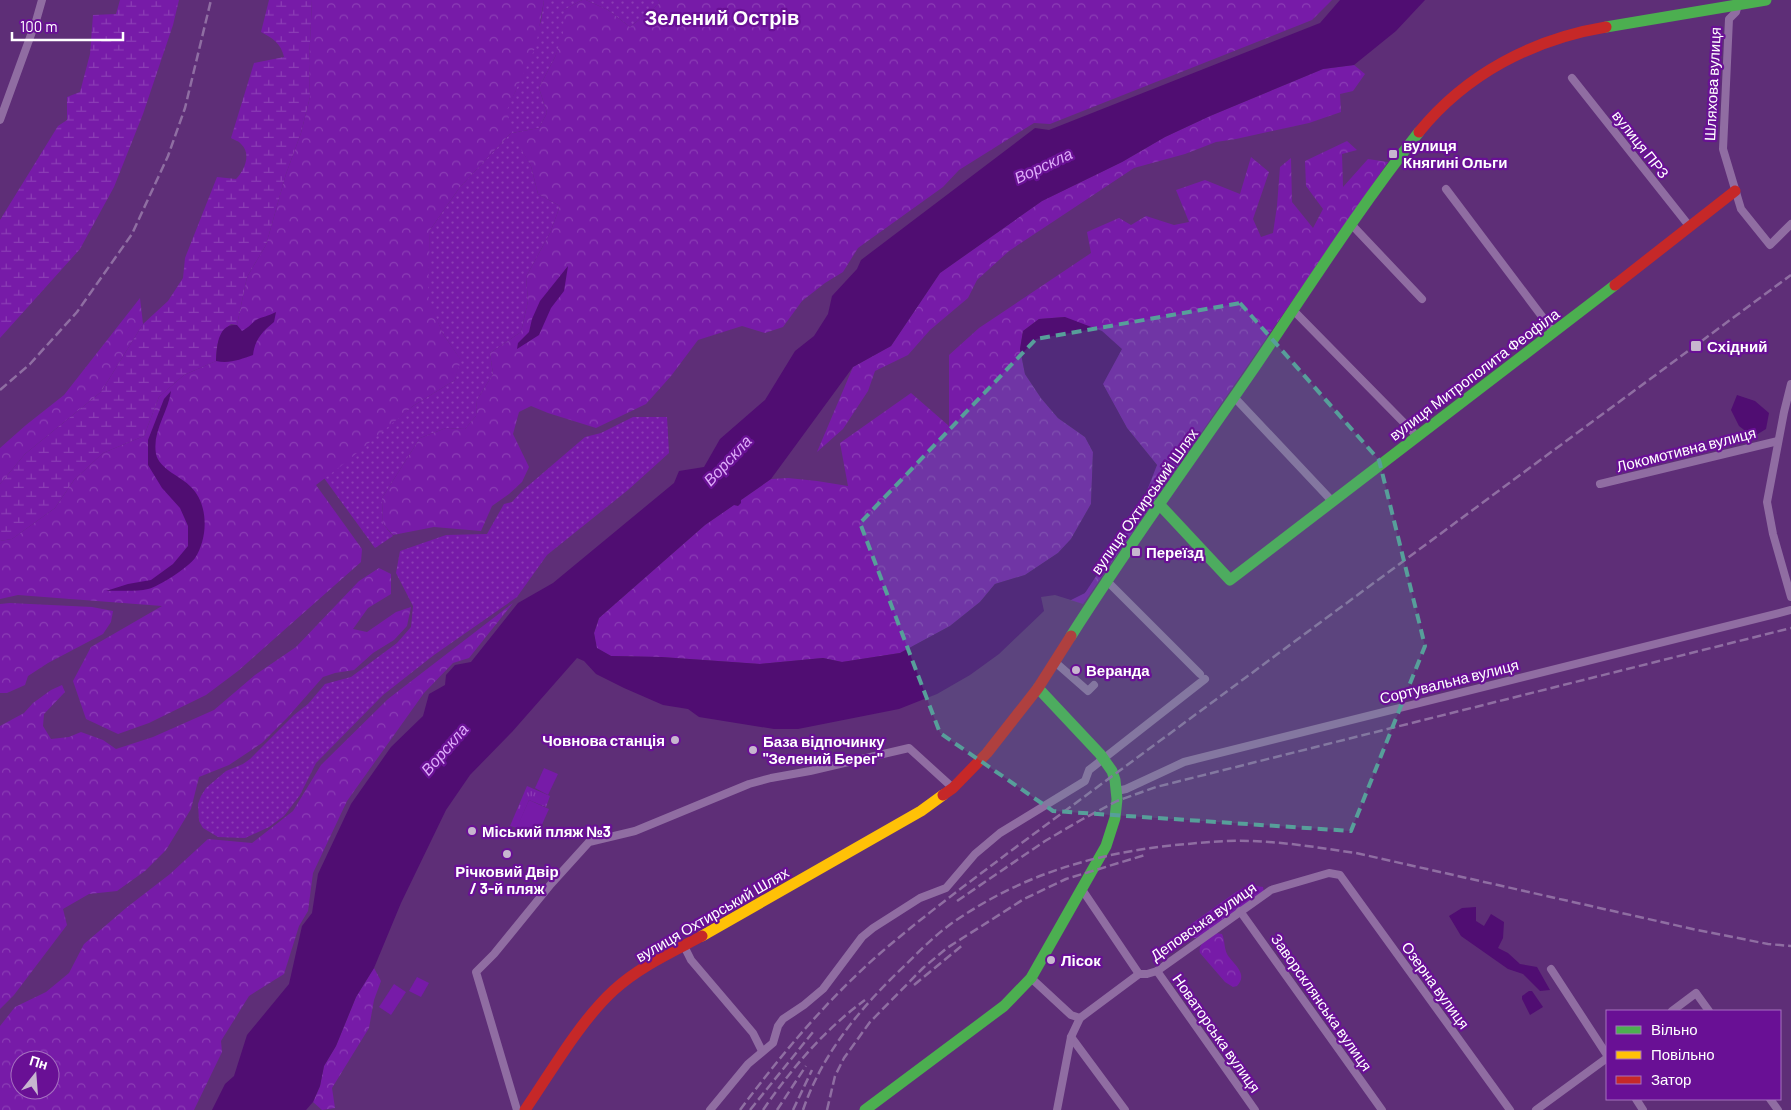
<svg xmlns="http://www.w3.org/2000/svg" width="1791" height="1110" font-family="Barlow,sans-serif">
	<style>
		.grass { fill: url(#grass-dots) }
		.forest { fill: url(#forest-crowns); fill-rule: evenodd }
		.wetland { fill: url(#wetland-marsh) }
		.park { fill: url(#park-tufts) }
		.garden { fill: #771ba8 }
		.water { fill: #500d72 }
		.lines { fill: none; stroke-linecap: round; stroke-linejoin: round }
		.street { stroke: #906da2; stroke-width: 8 }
		.fast { stroke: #4caf50; stroke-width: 11 }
		.slow { stroke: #ffc107; stroke-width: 11 }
		.jam { stroke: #c62828; stroke-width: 11 }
		.rail { stroke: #8f6ea2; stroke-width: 2.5; stroke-dasharray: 9 4; stroke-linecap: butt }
		.marked { fill: #579f9a; fill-opacity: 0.2; stroke: #579f9a; stroke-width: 4; stroke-dasharray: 10 6; stroke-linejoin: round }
		.poi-dot { fill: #c7b6cf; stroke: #691095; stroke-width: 2 }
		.labels { text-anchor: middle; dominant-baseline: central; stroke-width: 4.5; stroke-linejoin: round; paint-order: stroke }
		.street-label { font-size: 15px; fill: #fff; stroke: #691095 }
		.poi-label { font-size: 15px; font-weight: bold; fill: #fff; stroke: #691095; text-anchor: start }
		.water-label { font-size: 16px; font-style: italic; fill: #deabfa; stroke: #691095 }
		.district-label { font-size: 20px; font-weight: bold; fill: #fff; stroke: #691095 }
	</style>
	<defs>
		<pattern id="grass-dots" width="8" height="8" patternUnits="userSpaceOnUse" patternTransform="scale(1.25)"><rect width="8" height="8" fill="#771ba8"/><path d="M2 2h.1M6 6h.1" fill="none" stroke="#8b3db5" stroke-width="1.8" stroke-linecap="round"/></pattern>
		<pattern id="forest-crowns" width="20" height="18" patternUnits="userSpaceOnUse" patternTransform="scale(1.25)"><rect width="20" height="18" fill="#771ba8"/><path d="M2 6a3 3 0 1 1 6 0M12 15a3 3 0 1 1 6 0" fill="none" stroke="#8b3db5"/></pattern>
		<pattern id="wetland-marsh" width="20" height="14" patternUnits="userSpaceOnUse" patternTransform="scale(1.25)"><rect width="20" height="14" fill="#771ba8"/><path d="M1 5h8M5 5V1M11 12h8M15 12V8" fill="none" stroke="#8b3db5"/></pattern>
		<pattern id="park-tufts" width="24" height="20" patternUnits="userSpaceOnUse" patternTransform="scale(1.25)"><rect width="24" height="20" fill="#771ba8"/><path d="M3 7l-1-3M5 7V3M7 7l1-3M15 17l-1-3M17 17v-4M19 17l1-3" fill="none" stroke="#8b3db5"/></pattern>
	</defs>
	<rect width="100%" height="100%" fill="#5e2e77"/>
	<g class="grass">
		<polygon points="544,0 582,0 564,10 564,34 555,57 539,88 547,113 539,128 512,133 531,166 538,194 560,206 550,233 526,277 528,301 521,332 490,353 493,374 477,400 476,416 465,429 446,428 420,438 382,498 383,524 393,536 375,548 324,478 413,406 455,380 460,359 443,334 427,297 430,230 460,187 511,133 506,110 515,92 541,21"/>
		<polygon points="586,0 658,0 660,3 630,27 608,10"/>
		<polygon points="633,417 667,417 669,453 628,490 547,555 517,597 434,655 383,695 316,763 300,795 284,816 269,827 245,838 218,837 203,828 199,821 198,804 201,796 206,788 226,771 243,764 250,759 294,715 308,704 325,684 351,677 397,643 411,627 413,606 396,573 400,551 446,535 487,534 504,504 512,502 522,491 585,437 601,433"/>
	</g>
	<g class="forest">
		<polygon points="312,0 544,0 536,46 507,110 512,133 539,128 547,113 539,88 555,57 563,34 564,10 582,0 586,0 608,10 630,27 660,3 658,0 1332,0 1312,20 1050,124 1034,123 959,170 943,187 858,248 843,272 825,283 802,301 783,327 765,333 742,326 698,340 671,376 646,404 596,428 548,413 531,406 519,412 513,434 529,467 522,482 509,494 492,506 481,531 434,527 393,535 383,524 382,498 420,438 446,428 465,429 476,416 477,400 493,374 490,353 521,332 528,301 526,277 550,233 560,206 538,194 531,166 511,133 460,187 430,230 428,297 443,334 461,360 455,380 413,406 345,463 316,485 362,549 361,562 238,671 206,695 149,723 118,734 86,719 73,681 91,647 162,606 18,595 0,599 0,541 12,539 55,508 74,480 103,453 144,436 159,397 184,375 216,361 237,325 247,277 266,245 286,174 301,133 310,97 309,63"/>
		<polygon points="1354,65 1365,74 1353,91 1340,94 1341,112 1309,123 1236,139 1216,142 1185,154 1134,168 1009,251 977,280 968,298 930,330 908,355 875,371 868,391 843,429 817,452 853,367 891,346 940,273 1042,201 1122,162 1165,137 1210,116 1323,69"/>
		<polygon points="1347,141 1357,150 1342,154 1343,187 1368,159 1388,162 1083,604 1055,595 1071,600 1157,465 1127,428 1065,317 1039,319 1023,331 1020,349 1025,374 1041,398 1058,418 1085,437 1093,452 1091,504 1071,539 1058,553 1025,575 995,584 980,602 950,626 900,653 842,662 823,658 760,664 661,657 611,656 596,648 594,633 599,618 705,525 771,479 788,478 817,481 848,486 840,443 911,393 949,426 949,355 979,328 1091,253 1087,232 1119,218 1131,225 1146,216 1174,225 1189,222 1176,190 1205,180 1240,194 1251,157 1269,172 1253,219 1261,237 1273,233 1277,206 1280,167 1291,158 1292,202 1313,228 1323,209 1306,186 1305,161"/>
		<polygon points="140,298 143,324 101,392 25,454 0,484 0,448 26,425 64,395"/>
		<polygon points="379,568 391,574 391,594 368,608 353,629 367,632 396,612 411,607 407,626 394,640 373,653 354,670 335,673 323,677 287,718 262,743 229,765 199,777 191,809 166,850 145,871 117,891 89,894 63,909 67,925 14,995 0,1009 0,726 24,713 33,703 51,690 62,685 65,692 44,714 43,726 51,739 69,737 81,732 103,740 116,749 153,737 214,710 255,675 296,647 359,581"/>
		<polygon points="10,603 92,607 113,611 111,622 103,634 48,663 28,676 25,685 7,693 0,693 0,604"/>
		<path d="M513 603 469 658 453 663 424 693 347 801 313 873 308 911 299 926 284 974 249 996 221 1041 222 1052 194 1110H0V1026L15 1007 46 992 69 973 84 944 126 908 170 874 208 839 252 843 293 811 321 765 388 699ZM20 1060H50V1090H20Z"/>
		<polygon points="1249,885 1263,887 1264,893 1199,938 1194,938 1190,935 1189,929 1191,924 1236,892"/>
		<path d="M1216 933 1222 934C1225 941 1224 948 1227 954 1233 964 1249 974 1237 986L1233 987 1225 982 1200 953C1198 943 1208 938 1216 933Z"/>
		<polygon points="374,968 381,981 374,1000 369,1028 332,1088 335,1108 322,1110 313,1102 320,1086 324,1066 336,1046 356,997"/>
	</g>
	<g class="wetland">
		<polygon points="120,0 179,0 173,25 143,114 114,187 80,249 0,338 0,220 58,126 67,120 67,97 80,92 90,54 93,15 116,14"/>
		<path d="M269 0H312L309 63 310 97 301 133 286 174 266 245 247 277 237 325 231 324C217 337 217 343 216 361L184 375 159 397 144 436 103 453 74 480 55 508 12 539 0 541V484L25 454 101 392 143 324 168 301 183 278 185 258 217 177 236 179C244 171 252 154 241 144 239 141 234 140 231 138L254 63 284 57C281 43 272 38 261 32Z"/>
	</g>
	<polygon class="park" points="527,786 550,796 546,807 529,800 517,828 510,826"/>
	<g class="garden">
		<polygon points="544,768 558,774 548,795 535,788"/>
		<polygon points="529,800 549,809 535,840 515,831"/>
		<polygon points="417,977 429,983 421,997 409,991"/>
		<polygon points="394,984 406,992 391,1015 379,1007"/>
	</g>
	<g class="water">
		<polygon points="1340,0 1425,0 1396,31 1354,65 1323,69 1210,116 1165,137 1122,162 1042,201 940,273 891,346 853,367 771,479 741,500 741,503 738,506 734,505 705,525 599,618 594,633 597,648 611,656 661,657 760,664 823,658 842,662 900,653 950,626 980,602 995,584 1025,575 1058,553 1071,539 1091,504 1093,452 1085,437 1058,418 1041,398 1025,374 1020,349 1023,331 1039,319 1065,317 1102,331 1122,349 1103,384 1127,428 1157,465 1139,511 1085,593 1071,600 1055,595 1041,597 1044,611 999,654 970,675 937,694 899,709 798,729 774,729 699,717 688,709 663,705 624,688 596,674 584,661 577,658 512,732 470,775 446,810 401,903 374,968 356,997 336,1046 324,1066 320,1086 313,1102 306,1110 212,1110 225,1084 234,1076 247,1035 289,984 302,926 312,913 318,874 351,804 391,747 423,716 429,694 445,685 446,675 455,665 471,662 518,603 553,583 674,483 679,471 704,467 720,439 765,400 795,351 814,336 828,314 832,296 857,269 861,260 1035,128 1049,130 1320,23"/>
		<polygon points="568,266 564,291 551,308 539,335 517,349 518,343 529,332 532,319 540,301"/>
		<path d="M276 312 274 322C262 332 255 339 253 355 241 359 230 364 216 361 217 348 217 323 237 325L242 331C248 328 251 324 256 320 261 317 269 316 276 312Z"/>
		<path d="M171 391C168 413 152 431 156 454 159 469 182 477 191 487 209 505 208 538 195 558 189 567 158 587 148 589 135 592 119 590 106 591L128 584 151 580 173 564 188 546V526L180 508 162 488 148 465V440L164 399Z"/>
		<polygon points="1737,395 1755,401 1769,413 1766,429 1753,437 1739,426 1731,410"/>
		<polygon points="1476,907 1476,921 1484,926 1491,914 1504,922 1503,938 1498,948 1508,953 1520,964 1537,967 1550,990 1540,991 1523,974 1508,969 1461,936 1449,916 1462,908"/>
		<polygon points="1529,991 1532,991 1543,1007 1530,1015 1522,999 1522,996"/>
	</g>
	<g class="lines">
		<g class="street">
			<polyline points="1738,5 1736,12 1729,19 1723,149 1741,209 1770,245 1791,224"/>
			<polyline points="1572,78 1690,227"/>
			<polyline points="0,120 36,21 42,0"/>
			<polyline points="1446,189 1553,331"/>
			<polyline points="1351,224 1422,299"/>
			<polyline points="1293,310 1417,436"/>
			<polyline points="1791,384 1784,412 1767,502 1773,534 1791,597"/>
			<polyline points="1234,397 1332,501"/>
			<polyline points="1600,484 1778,441"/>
			<polyline points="1106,580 1200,674"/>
			<polyline points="1055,662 1088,691 1094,685"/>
			<polyline points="1117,791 1126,789 1184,762 1791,610"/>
			<polyline points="1081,888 1139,974"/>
			<polyline points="1240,911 1382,1110"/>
			<polyline points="684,946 691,960 753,1033 762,1051"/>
			<polyline points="1551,969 1607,1055"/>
			<polyline points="1157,971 1255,1110"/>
			<polyline points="1031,978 1071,1015 1080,1018"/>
			<polyline points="1672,1011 1696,993 1709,1011"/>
			<polyline points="1071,1037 1125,1110"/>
			<polyline points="1636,1099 1643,1110"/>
			<polyline points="1770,1099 1778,1110"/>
			<polyline points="517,1110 476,972 494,954 551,884 589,842 635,831 749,784 771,778 810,771 909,748 953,788"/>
			<polyline points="710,1110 748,1064 773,1043 778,1026 783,1019 804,1005 823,989 862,937 873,928 920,898 946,888 975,854 1000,833 1085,781 1089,770 1205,679"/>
			<polyline points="1057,1110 1071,1037 1080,1018 1139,974 1147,974 1157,971 1271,890 1329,873 1340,875 1510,1110"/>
			<polyline points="1536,1110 1607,1058"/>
		</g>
		<g class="fast">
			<polyline points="1606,27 1766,0"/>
			<polyline points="1159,504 1230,580 1615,285"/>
			<path d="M1071 636C1128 546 1190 461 1250 374 1305 293 1358 209 1419 132"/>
			<polyline points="865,1110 1004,1006 1031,978 1106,846 1115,818 1117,799 1115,780 1112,771 1100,754 1038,688"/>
		</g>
		<polyline class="slow" points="702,936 921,811 943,795"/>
		<g class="jam">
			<path d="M1419 132C1466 74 1533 39 1606 27"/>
			<polyline points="1615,285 1735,191"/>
			<polyline points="943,795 953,788 987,753 1038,688 1071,636"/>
			<path d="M525 1110C551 1072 580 1021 614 990 639 967 672 952 702 936"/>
		</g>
		<g class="rail">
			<polyline points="0,390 30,364 77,312 132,234 168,156 185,108 211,0"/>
			<polyline points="957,901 1045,841 1081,820 1117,801 1156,787 1791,628"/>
			<polyline points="914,985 964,944"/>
			<path d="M740 1110C786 1048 837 988 897 939 933 909 971 881 1008 853L1791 275"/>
			<polyline points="750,1110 813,1032"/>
			<path d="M763 1110C792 1068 824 1030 865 1000"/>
			<polyline points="777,1110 806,1066"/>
			<polyline points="793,1110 812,1070"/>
			<path d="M803 1110C821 1057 856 1013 896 974 915 956 933 936 955 921 1024 874 1093 854 1175 845 1200 843 1225 840 1251 841 1286 842 1321 848 1356 853L1697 930 1768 944 1791 946"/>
			<polyline points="827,1110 835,1076 844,1058 870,1022 923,968 947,948 1024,899 1066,879 1145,855"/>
		</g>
	</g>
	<path class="marked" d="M1240 303 1379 460 1425 646 1351 831 1053 811 940 733 860 523 1036 339Z"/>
	<g class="poi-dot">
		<rect x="1388" y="149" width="10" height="10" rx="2.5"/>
		<rect x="1690" y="340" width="12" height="12" rx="2.5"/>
		<rect x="1131" y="547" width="10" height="10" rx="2.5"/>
		<circle cx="1076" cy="670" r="5"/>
		<circle cx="675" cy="740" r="5"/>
		<circle cx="753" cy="750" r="5"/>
		<circle cx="472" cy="831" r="5"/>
		<circle cx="507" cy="854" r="5"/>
		<circle cx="1051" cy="960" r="5"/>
	</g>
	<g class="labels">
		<g class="street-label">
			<text transform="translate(1712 84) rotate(-87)">Шляхова вулиця</text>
			<text transform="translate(1641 144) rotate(52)">вулиця ПРЗ</text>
			<text transform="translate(1474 374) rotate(-37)">вулиця Митрополита Феофіла</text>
			<text transform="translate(1686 449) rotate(-14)">Локомотивна вулиця</text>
			<text transform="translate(1144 501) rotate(-55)">вулиця Охтирський Шлях</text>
			<text transform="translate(1449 681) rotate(-14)">Сортувальна вулиця</text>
			<text transform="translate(712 914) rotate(-30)">вулиця Охтирський Шлях</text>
			<text transform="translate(1203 921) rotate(-35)">Деповська вулиця</text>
			<text transform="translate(1436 985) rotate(54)">Озерна вулиця</text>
			<text transform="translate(1322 1002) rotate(55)">Заворсклянська вулиця</text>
			<text transform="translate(1217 1033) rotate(55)">Новаторська вулиця</text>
		</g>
		<g class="poi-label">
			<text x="1403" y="145">вулиця<tspan x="1403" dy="17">Княгині Ольги</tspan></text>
			<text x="1707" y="346">Східний</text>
			<text x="1146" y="552">Переїзд</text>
			<text x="1086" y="670">Веранда</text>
			<text x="665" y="740" text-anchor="end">Човнова станція</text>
			<text x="763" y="741">База відпочинку<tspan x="763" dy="17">"Зелений Берег"</tspan></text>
			<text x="482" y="831">Міський пляж №3</text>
			<text x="507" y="871" text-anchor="middle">Річковий Двір<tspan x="507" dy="17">/ 3-й пляж</tspan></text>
			<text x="1061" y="960">Лісок</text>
		</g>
		<g class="water-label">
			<text transform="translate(1043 165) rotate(-25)">Ворскла</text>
			<text transform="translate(727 460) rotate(-47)">Ворскла</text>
			<text transform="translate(444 749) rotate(-49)">Ворскла</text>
		</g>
		<g class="district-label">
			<text x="722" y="17">Зелений Острів</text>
		</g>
	</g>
	<rect x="1606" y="1010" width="175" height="90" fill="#691095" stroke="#a570bf"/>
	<rect x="1616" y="1026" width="25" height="8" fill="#4caf50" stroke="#a570bf"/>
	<text x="1651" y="1035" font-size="15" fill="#ffffff">Вільно</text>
	<rect x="1616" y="1051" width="25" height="8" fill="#ffc107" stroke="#a570bf"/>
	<text x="1651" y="1060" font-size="15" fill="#ffffff">Повільно</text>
	<rect x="1616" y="1076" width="25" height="8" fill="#c62828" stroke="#a570bf"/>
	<text x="1651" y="1085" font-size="15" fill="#ffffff">Затор</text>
	<g transform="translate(35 1075) rotate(17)"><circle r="24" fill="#691095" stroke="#a570bf"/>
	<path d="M0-4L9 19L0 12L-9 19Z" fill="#c7b6cf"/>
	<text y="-8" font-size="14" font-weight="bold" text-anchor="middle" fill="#ffffff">Пн</text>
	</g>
	<path d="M12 32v8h111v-8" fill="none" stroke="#ffffff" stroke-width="2.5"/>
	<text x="20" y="32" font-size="15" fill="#ffffff" stroke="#691095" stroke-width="4" paint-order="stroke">100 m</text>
</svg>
